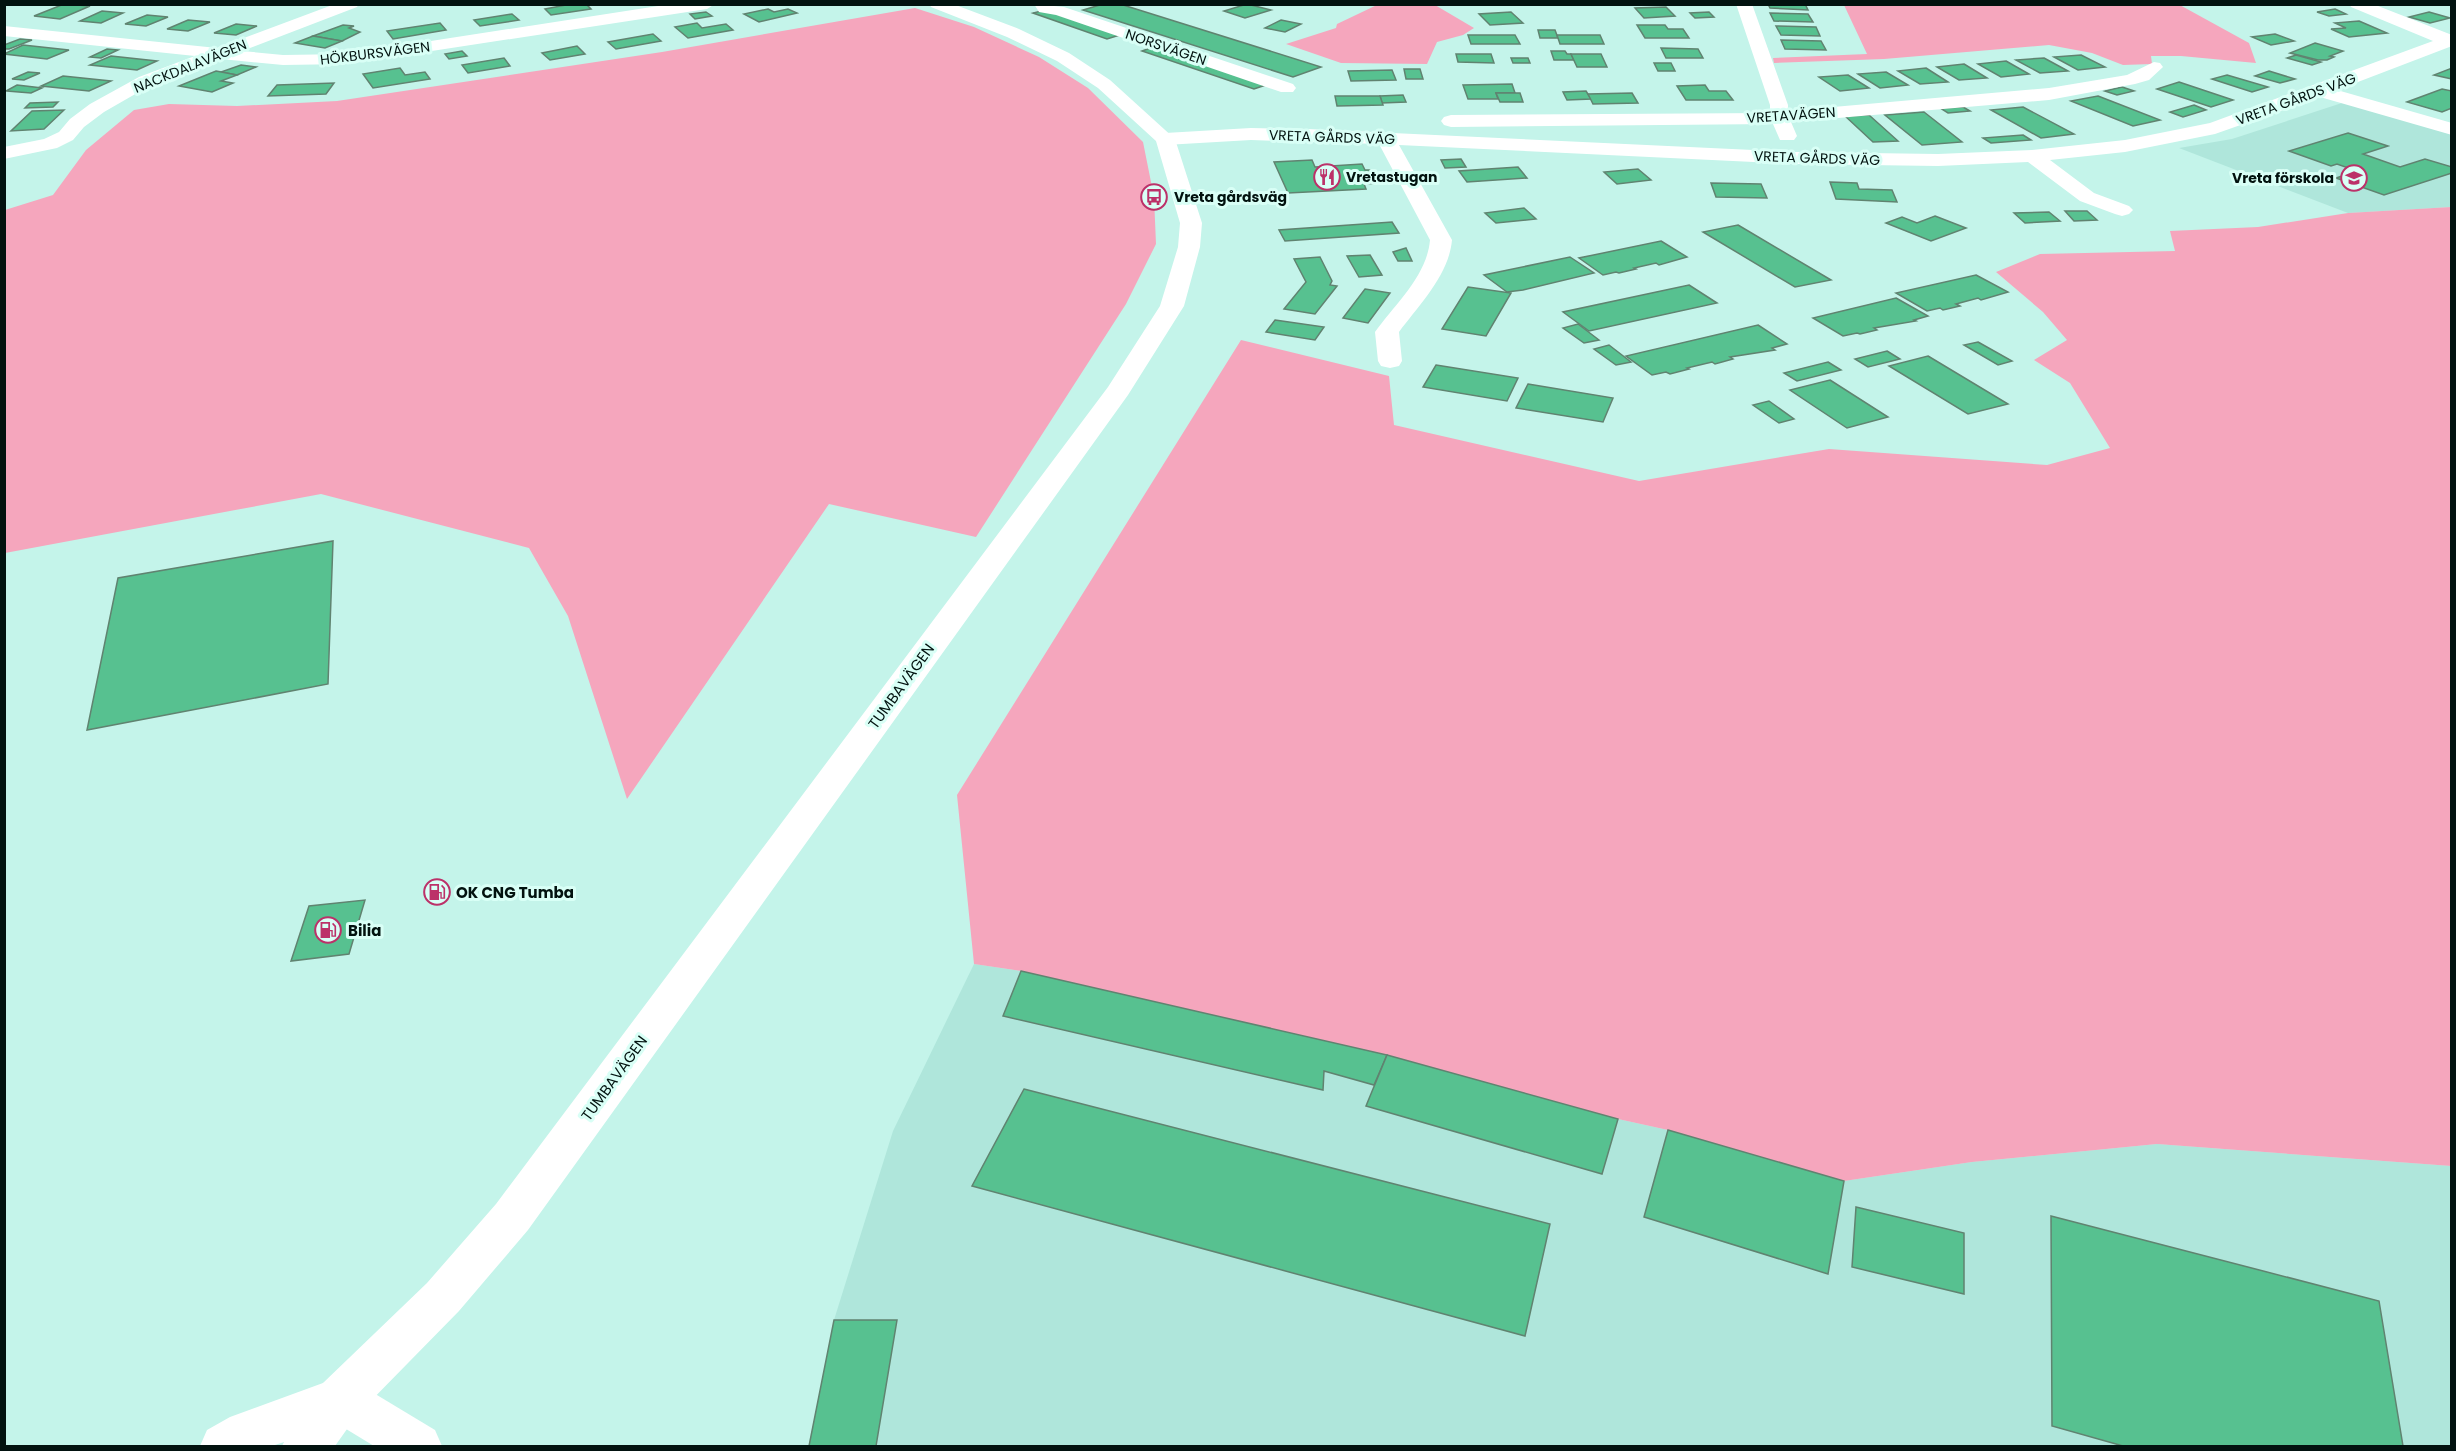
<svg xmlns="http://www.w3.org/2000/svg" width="2456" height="1451" font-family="Poppins,sans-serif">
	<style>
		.built { fill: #afe6db }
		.green { fill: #f5a6bd }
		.building { fill: #57c190; stroke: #608370; stroke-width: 1.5 }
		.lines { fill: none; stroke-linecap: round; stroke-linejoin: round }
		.minor { fill: #fff; fill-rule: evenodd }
		.major { fill: #fff; fill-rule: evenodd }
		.labels { text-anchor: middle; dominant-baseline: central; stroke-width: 6; stroke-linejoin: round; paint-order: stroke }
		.far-street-label { font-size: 14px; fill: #02120f; stroke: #d9fff6 }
		.far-poi-label { font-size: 14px; font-weight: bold; fill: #02120f; stroke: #d9fff6; text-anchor: start }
		.street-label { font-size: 15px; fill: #02120f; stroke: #d9fff6 }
		.poi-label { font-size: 15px; font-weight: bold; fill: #02120f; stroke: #d9fff6; text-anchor: start }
	</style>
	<rect width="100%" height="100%" fill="#c4f4ea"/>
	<g class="built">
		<polygon points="2351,100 2451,128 2451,207 2348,213 2179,148 2232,139"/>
		<polygon points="974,964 1021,971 1387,1055 1618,1119 1668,1130 1844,1181 1972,1162 2157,1144 2451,1166 2451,1446 809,1446 834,1320 893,1131"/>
	</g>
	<g class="green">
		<polygon points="1379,4 1435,5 1474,28 1463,35 1437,42 1427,64 1341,63 1286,44 1336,28 1337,24"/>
		<polygon points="2178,4 2249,43 2256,63 2181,56 2151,56 2152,64 2123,65 2092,53 2049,45 1884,59 1774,63 1773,58 1867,54 1844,5"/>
		<polygon points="915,8 974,27 1039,57 1088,88 1143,142 1154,197 1156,244 1126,304 976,537 829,504 627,799 568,616 529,548 321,494 5,553 5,210 53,195 86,150 134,110 169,104 237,106 337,101 662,52"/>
		<polygon points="2451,207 2451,1166 2157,1144 1972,1162 1844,1181 1668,1130 1618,1119 1387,1055 1021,971 974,964 957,795 1241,340 1389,376 1394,425 1639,481 1829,449 2047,465 2110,448 2070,383 2034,360 2067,340 2043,312 1996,272 2040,254 2175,251 2170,231 2258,227 2348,213"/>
	</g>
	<g class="building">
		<polygon points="64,4 90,6 60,19 34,16"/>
		<polygon points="571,4 586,4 591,9 551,15 545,9"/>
		<polygon points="1103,4 1120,4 1321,67 1293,77 1083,10"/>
		<polygon points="1247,4 1271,10 1245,18 1224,11"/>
		<polygon points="1768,4 1805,4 1808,10 1770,8"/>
		<polygon points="1666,7 1675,16 1644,18 1635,8"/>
		<polygon points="768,9 774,12 788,9 797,13 759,22 744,14"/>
		<polygon points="2335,9 2346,14 2329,16 2317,12"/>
		<polygon points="1045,10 1120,35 1107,39 1033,13"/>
		<polygon points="102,11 123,13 101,23 80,21"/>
		<polygon points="706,12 712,16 695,19 690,14"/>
		<polygon points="1511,12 1523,23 1490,25 1479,14"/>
		<polygon points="1709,12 1714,17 1695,18 1690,13"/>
		<polygon points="2429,12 2450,18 2430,23 2409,17"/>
		<polygon points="1770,13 1808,14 1813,22 1774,21"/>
		<polygon points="512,14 519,20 480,26 474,20"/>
		<polygon points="147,15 168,17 146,26 125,24"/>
		<polygon points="188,20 210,22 188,31 167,29"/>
		<polygon points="1281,20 1301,24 1285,32 1265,28"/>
		<polygon points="2359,21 2387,33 2349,37 2331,29 2346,28 2335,23"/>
		<polygon points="440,23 446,30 393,39 387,31"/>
		<polygon points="697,23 702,28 726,24 733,30 688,38 675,27"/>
		<polygon points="236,24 257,26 236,35 214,33"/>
		<polygon points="343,25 354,26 349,28 360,32 342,41 313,36"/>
		<polygon points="1637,25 1665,25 1668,29 1683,29 1689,38 1645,38"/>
		<polygon points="1776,26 1816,27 1820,36 1781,35"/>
		<polygon points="1538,30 1555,30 1558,38 1540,38"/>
		<polygon points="653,34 661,41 616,49 608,42"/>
		<polygon points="2275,34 2294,41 2271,45 2252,37"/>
		<polygon points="1468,35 1515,35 1520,44 1471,44"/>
		<polygon points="1557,35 1600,35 1604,44 1560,44"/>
		<polygon points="313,36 342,41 325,48 295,43"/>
		<polygon points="20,39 32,40 9,49 4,49 4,45"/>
		<polygon points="1781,40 1821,41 1826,50 1785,49"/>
		<polygon points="2315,43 2343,51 2330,56 2334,57 2327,60 2318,60 2290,53"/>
		<polygon points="23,45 69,50 47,59 4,54"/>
		<polygon points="577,46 585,54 550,60 542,53"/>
		<polygon points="1153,47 1266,85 1254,89 1142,51"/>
		<polygon points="1661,48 1698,49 1703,58 1666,58"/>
		<polygon points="107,49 118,50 101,58 90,57"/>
		<polygon points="462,51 467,56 449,59 445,54"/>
		<polygon points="1551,51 1565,51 1567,54 1571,54 1574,60 1554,60"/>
		<polygon points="1456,54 1491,54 1494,63 1458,62"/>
		<polygon points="1571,54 1601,54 1607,67 1577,67"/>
		<polygon points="2081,55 2105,67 2078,70 2054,57"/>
		<polygon points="2296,55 2321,62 2312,65 2287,58"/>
		<polygon points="111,56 157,61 137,70 90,65"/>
		<polygon points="504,58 510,66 468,73 462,65"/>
		<polygon points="1511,58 1528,58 1530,63 1513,63"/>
		<polygon points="2044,58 2068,71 2040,73 2016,60"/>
		<polygon points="2006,61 2029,74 2001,77 1978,64"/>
		<polygon points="1654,63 1671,63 1675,71 1658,71"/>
		<polygon points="1964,64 1987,78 1959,80 1937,67"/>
		<polygon points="241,65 256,67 237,75 221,72"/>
		<polygon points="400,68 405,75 425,72 430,79 373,88 363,74"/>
		<polygon points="1926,68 1948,82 1920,84 1898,71"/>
		<polygon points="2452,68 2452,79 2434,75"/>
		<polygon points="1404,69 1420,69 1423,79 1406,79"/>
		<polygon points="1392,70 1396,80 1351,81 1348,71"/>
		<polygon points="216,71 237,75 221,81 233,83 212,92 179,86"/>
		<polygon points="2269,71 2295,79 2280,83 2255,76"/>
		<polygon points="28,72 40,73 24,80 12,79"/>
		<polygon points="1886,72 1908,85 1880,88 1858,74"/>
		<polygon points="1848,75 1869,88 1840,91 1819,77"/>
		<polygon points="2227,75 2268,87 2252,92 2212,79"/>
		<polygon points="63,76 111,81 89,91 41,86"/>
		<polygon points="2179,82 2233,100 2211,107 2157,89"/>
		<polygon points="334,83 326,94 268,96 277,85"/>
		<polygon points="1512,84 1515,93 1496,93 1498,99 1468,99 1463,85"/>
		<polygon points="17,85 42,88 31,93 6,91"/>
		<polygon points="1705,85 1709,91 1726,91 1733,100 1686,100 1677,86"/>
		<polygon points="2122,87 2134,91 2117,95 2105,91"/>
		<polygon points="2442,89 2452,91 2452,108 2442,112 2407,102"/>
		<polygon points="1586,91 1591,99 1567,100 1563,92"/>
		<polygon points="1496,93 1520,93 1523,102 1500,102"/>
		<polygon points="1632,93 1638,103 1593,104 1588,94"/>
		<polygon points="1403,95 1406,102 1382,103 1380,96"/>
		<polygon points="1335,96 1380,96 1383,105 1337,106"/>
		<polygon points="2098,96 2160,120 2133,126 2071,101"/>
		<polygon points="58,102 53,107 25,108 30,103"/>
		<polygon points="2194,105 2206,110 2183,117 2170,112"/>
		<polygon points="1963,107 1970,111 1948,113 1940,108"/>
		<polygon points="2023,107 2074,134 2041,138 1991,110"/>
		<polygon points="64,110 44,129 11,131 32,111"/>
		<polygon points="1924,112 1962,142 1922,145 1885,115"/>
		<polygon points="1869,115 1898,141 1873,142 1845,116"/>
		<polygon points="2348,133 2388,146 2363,154 2400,167 2425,159 2452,167 2452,173 2384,195 2336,178 2357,171 2337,164 2331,166 2289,151"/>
		<polygon points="2023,135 2031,140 1991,143 1983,138"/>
		<polygon points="1461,159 1466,167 1445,168 1441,160"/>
		<polygon points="1312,160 1315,167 1362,164 1365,170 1370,170 1378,183 1364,184 1366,189 1288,193 1274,162"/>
		<polygon points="1518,167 1527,178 1467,182 1459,171"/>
		<polygon points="1638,169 1651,180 1617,184 1604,172"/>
		<polygon points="1830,182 1857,183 1859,189 1892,190 1897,202 1836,199"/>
		<polygon points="1711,183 1761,184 1767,198 1716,197"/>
		<polygon points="1524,208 1536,219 1496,223 1485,213"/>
		<polygon points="2065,211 2087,211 2097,220 2074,221"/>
		<polygon points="2049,212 2060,221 2025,223 2014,213"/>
		<polygon points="1935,216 1966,228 1931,241 1886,223 1902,217 1917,223"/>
		<polygon points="1392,222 1399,233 1285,241 1279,230"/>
		<polygon points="1738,225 1831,280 1795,287 1703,232"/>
		<polygon points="1661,241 1687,257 1659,265 1656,263 1634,268 1636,269 1619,273 1616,272 1603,275 1579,258"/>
		<polygon points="1406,248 1412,261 1398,261 1393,252"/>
		<polygon points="1370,255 1382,275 1359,277 1347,256"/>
		<polygon points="1320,257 1332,281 1330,285 1337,286 1315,314 1284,309 1306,282 1294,259"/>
		<polygon points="1570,257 1594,273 1523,290 1507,292 1484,275"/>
		<polygon points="1976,275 2008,292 1981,300 1978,298 1956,304 1960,306 1943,310 1940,308 1927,311 1896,293"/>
		<polygon points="1689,285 1717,303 1589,331 1563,312"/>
		<polygon points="1468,287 1511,293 1486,336 1442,329"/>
		<polygon points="1365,289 1390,293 1368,323 1343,318"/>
		<polygon points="1896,298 1928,316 1914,320 1916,321 1874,328 1877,330 1860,334 1857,333 1843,336 1813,318"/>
		<polygon points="1275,320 1324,327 1315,340 1266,332"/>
		<polygon points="1578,324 1599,340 1584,343 1563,328"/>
		<polygon points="1758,325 1787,344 1772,348 1775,350 1730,357 1733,359 1715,364 1712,362 1687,368 1689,369 1670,374 1666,372 1652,375 1626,356"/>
		<polygon points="1978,342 2012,361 1998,365 1964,345"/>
		<polygon points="1609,345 1631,362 1616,365 1594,349"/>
		<polygon points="1887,351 1900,359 1868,367 1855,359"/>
		<polygon points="1928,356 2008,404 1968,414 1889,366"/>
		<polygon points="1828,362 1841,370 1797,381 1784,373"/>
		<polygon points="1436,365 1518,378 1507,401 1423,387"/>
		<polygon points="1830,380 1888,417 1847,428 1790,390"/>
		<polygon points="1528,384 1613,398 1603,422 1516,408"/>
		<polygon points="1769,401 1794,419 1779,423 1753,405"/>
		<polygon points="333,541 328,684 87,730 118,578"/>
		<polygon points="365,900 349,954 291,961 309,906"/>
		<polygon points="1021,971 1387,1055 1374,1085 1324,1071 1323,1090 1003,1016"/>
		<polygon points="1387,1055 1618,1119 1602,1174 1366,1106"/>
		<polygon points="1024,1089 1550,1224 1525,1336 972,1186"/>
		<polygon points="1668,1130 1844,1181 1828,1274 1644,1217"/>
		<polygon points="1856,1207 1964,1233 1964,1294 1852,1267"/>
		<polygon points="2051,1216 2379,1301 2403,1446 2123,1446 2052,1426"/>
		<polygon points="834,1320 897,1320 876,1446 809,1446"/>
	</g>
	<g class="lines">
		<g class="minor">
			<polygon points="335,4 359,4 357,7 242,51 283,55 347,54 671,4 715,4 707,9 347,64 283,65 221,59 151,85 104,112 84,127 73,140 57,148 4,159 4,147 44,139 59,132 70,119 90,104 139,77 195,56 4,36 4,26 217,48"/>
			<polygon points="1034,4 1064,7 1293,84 1296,88 1293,92 1281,92 1056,15 1039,12"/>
			<polygon points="1736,4 1752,4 1788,105 1788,111 2049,88 2127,75 2154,62 2160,63 2163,67 2149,80 2135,84 2049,100 1791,122 1797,136 1794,140 1780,140 1773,124 1451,127 1444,125 1441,121 1444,117 1451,115 1770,113 1770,105"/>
			<path d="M2349 4H2373L2452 35V46L2337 90 2452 123V135L2320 97 2215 134 2125 152 2050 160 2094 193 2129 206 2133 210 2129 214 2122 216 2115 214 2080 201 2028 162 1938 166 1796 164 1399 145 1452 240C1449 275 1419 305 1399 332L1402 361 1399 366 1390 368 1381 366 1378 361 1375 332C1395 304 1427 276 1430 240L1379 144 1251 140 1165 145 1158 143 1155 139 1158 135 1165 133 1251 128 1307 129 1796 152 1938 154 2032 150 2125 140 2210 123 2433 41 2351 7Z"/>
			<polygon points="340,1377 357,1383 435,1430 442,1446 374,1446 323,1415 316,1399 323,1383"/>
		</g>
		<polygon class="major" points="929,4 953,4 1019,29 1069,53 1110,80 1175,139 1202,223 1200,247 1184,306 1128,395 528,1230 459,1311 357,1415 335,1446 282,1446 284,1442 272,1446 200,1446 207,1430 230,1417 323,1383 427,1283 496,1204 1108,387 1160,306 1178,247 1180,223 1156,141 1098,88 1057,61 1007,37 931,7"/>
	</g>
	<defs>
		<g id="restaurant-ring" transform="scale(1.35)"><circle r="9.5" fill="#d9fff6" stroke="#bc3169" stroke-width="1.5"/><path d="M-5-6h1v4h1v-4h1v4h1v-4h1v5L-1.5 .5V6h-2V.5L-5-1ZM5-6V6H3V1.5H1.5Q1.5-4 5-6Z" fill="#bc3169"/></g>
		<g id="school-ring" transform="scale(1.35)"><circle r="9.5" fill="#d9fff6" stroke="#bc3169" stroke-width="1.5"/><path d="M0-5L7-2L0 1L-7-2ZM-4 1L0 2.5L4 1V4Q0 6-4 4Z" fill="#bc3169"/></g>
		<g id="bus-ring" transform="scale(1.35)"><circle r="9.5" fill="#d9fff6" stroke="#bc3169" stroke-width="1.5"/><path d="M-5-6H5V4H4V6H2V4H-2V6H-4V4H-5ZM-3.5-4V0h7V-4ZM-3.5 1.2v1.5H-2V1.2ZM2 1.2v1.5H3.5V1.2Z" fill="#bc3169"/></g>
		<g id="fuel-ring" transform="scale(1.35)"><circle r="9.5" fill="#d9fff6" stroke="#bc3169" stroke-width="1.5"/><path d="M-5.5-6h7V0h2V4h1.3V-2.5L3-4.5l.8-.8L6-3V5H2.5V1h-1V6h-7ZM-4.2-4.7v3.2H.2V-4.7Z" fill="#bc3169"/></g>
	</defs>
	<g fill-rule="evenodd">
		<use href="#restaurant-ring" x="1327" y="177"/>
		<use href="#school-ring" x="2354" y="178"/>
		<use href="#bus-ring" x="1154" y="197"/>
		<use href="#fuel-ring" x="437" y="892"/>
		<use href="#fuel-ring" x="328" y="930"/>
	</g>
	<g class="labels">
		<g class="far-street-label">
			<text transform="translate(1166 47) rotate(19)">NORSVÄGEN</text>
			<text transform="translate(375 53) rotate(-7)">HÖKBURSVÄGEN</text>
			<text transform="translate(190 66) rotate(-22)">NACKDALAVÄGEN</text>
			<text transform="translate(2296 99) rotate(-20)">VRETA GÅRDS VÄG</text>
			<text transform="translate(1791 115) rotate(-4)">VRETAVÄGEN</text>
			<text transform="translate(1332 137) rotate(2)">VRETA GÅRDS VÄG</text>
			<text transform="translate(1817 158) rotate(2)">VRETA GÅRDS VÄG</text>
		</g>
		<g class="far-poi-label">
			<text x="1346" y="177">Vretastugan</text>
			<text x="2334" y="178" text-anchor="end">Vreta förskola</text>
			<text x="1174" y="197">Vreta gårdsväg</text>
		</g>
		<g class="street-label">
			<text transform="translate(901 686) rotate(-54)">TUMBAVÄGEN</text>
			<text transform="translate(614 1078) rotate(-54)">TUMBAVÄGEN</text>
		</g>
		<g class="poi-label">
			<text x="456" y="892">OK CNG Tumba</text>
			<text x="348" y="930">Bilia</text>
		</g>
	</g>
	<rect width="2456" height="1451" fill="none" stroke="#02120f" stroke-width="12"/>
</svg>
